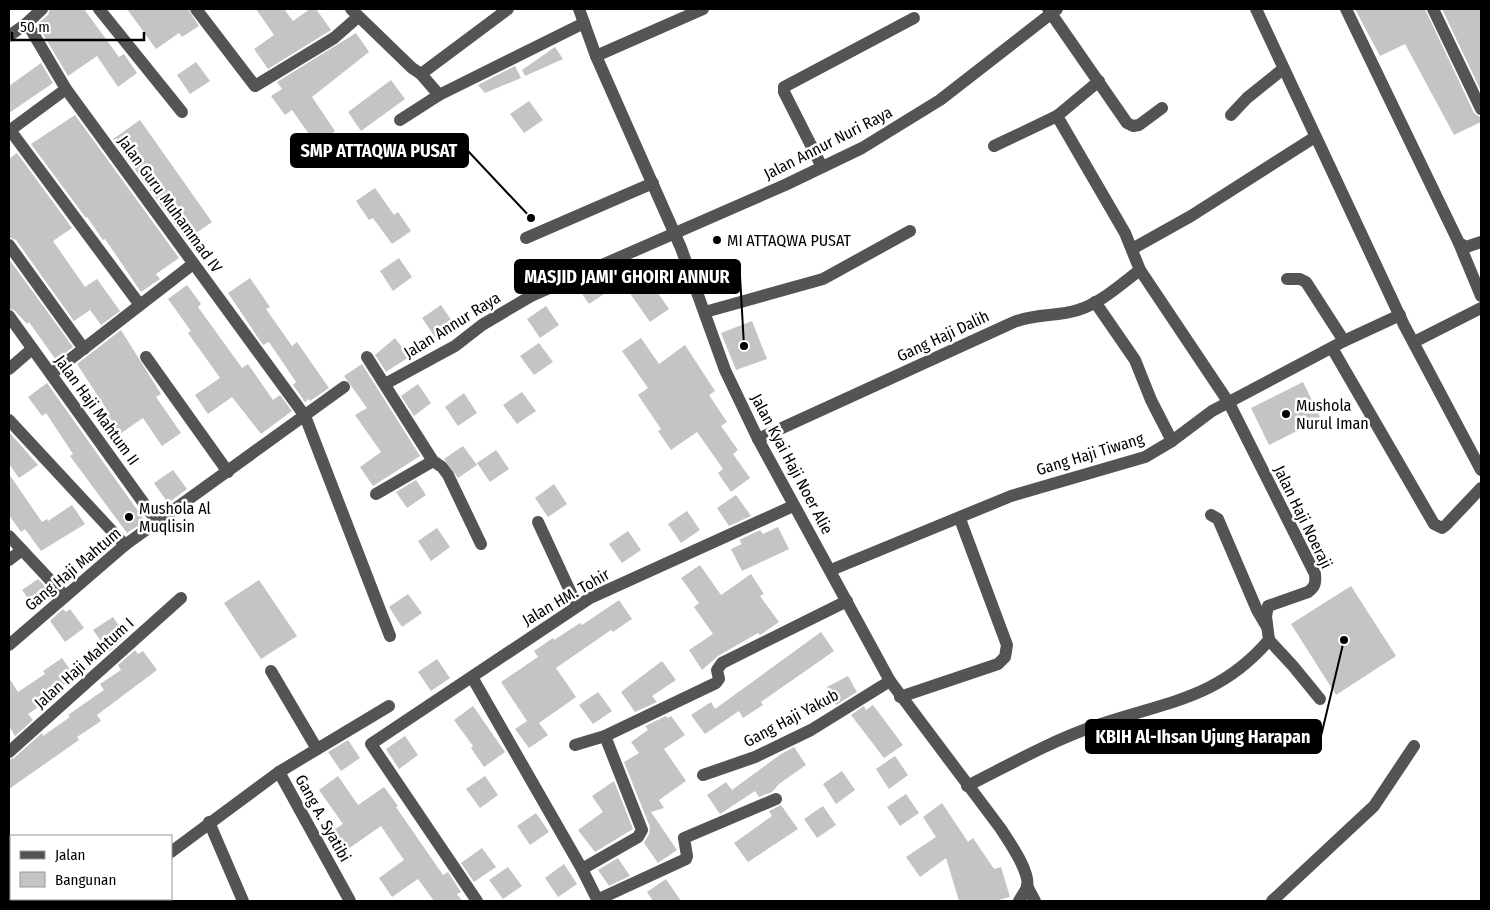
<svg xmlns="http://www.w3.org/2000/svg" width="1490" height="910" font-family="'Fira Sans Condensed',sans-serif">
	<style>
		.building { fill: #c4c4c4 }
		.lines { fill: none; stroke-linecap: round; stroke-linejoin: round }
		.minor { stroke: #545454; stroke-width: 12 }
		.poi-dot { fill: #000; stroke: #fff; stroke-width: 2 }
		.labels { text-anchor: middle; dominant-baseline: central; stroke-width: 5; stroke-linejoin: round; paint-order: stroke }
		.street-label { font-size: 16px; fill: #000; stroke: #fff }
		.poi-label { font-size: 16px; fill: #000; stroke: #fff; text-anchor: start }
		.leader { fill: none; stroke: #000; stroke-width: 2 }
		.callout-dot { fill: #000; stroke: #fff; stroke-width: 2 }
		.callout { fill: #000; stroke: #000; stroke-width: 2 }
		.callout-label { font-size: 18px; text-anchor: middle; font-weight: bold; fill: #fff }
	</style>
	<rect width="100%" height="100%" fill="#fff"/>
	<g class="building">
		<polygon points="50,9 84,9 119,57 124,54 137,73 118,87 97,56 68,76 37,24 48,15"/>
		<polygon points="127,9 188,9 199,26 182,37 179,33 156,49"/>
		<polygon points="256,9 284,9 293,21 310,9 316,9 331,30 268,69 254,49 274,35"/>
		<polygon points="1355,9 1425,9 1474,113 1480,117 1481,122 1454,135 1405,44 1380,56"/>
		<polygon points="1442,9 1481,9 1481,91"/>
		<polygon points="356,33 369,52 312,97 335,131 316,144 292,110 285,115 271,96 282,89 277,82"/>
		<polygon points="555,47 563,59 525,76 522,70"/>
		<polygon points="196,62 210,81 190,94 177,75"/>
		<polygon points="41,63 53,83 9,113 9,86"/>
		<polygon points="515,66 521,78 485,93 478,85"/>
		<polygon points="391,80 405,99 361,131 348,112"/>
		<polygon points="529,101 543,120 524,133 510,114"/>
		<polygon points="75,115 179,258 156,274 160,279 141,292 105,239 103,240 87,217 86,218 31,144"/>
		<polygon points="140,120 212,222 186,240 113,139"/>
		<polygon points="17,153 72,228 53,241 85,287 97,279 120,311 101,325 90,310 74,321 16,240 9,237 9,159"/>
		<polygon points="375,188 394,215 398,212 411,231 392,244 373,218 369,220 356,201"/>
		<polygon points="399,258 412,277 393,291 380,271"/>
		<polygon points="638,258 648,274 646,276 669,309 650,322 622,282 589,304 576,285 598,276 600,279 617,268"/>
		<polygon points="9,259 73,347 56,360 29,322 27,324 15,311 9,308"/>
		<polygon points="250,278 270,307 266,309 292,346 297,342 329,388 310,401 309,399 305,402 293,385 296,382 269,342 263,345 228,293"/>
		<polygon points="187,285 201,304 198,307 242,368 248,364 273,400 280,395 292,411 261,434 232,397 208,414 195,395 220,378 188,333 191,331 168,299"/>
		<polygon points="441,305 454,324 435,337 422,318"/>
		<polygon points="546,306 559,325 540,338 527,319"/>
		<polygon points="752,321 767,359 736,370 721,333"/>
		<polygon points="121,330 161,394 156,397 181,433 162,446 143,418 117,436 104,417 109,413 77,364"/>
		<polygon points="395,338 409,357 386,372 375,355"/>
		<polygon points="641,338 659,364 685,345 715,391 709,395 727,422 721,426 738,450 733,454 750,478 731,492 718,473 723,469 697,432 671,450 658,431 661,429 638,395 648,388 622,351"/>
		<polygon points="539,343 553,362 534,375 520,356"/>
		<polygon points="362,364 420,456 373,486 360,467 381,452 355,415 367,408 344,376"/>
		<polygon points="1303,382 1321,419 1269,445 1251,408"/>
		<polygon points="47,383 145,521 127,533 70,456 73,454 46,413 42,416 28,397"/>
		<polygon points="418,384 431,403 414,416 401,396"/>
		<polygon points="522,392 536,411 517,424 503,405"/>
		<polygon points="464,393 477,413 458,426 445,407"/>
		<polygon points="9,432 38,465 19,478 9,464"/>
		<polygon points="463,446 477,465 458,478 444,459"/>
		<polygon points="496,450 509,469 490,482 477,463"/>
		<polygon points="173,470 187,489 168,503 154,483"/>
		<polygon points="9,474 42,522 47,519 48,521 72,505 85,524 41,551 25,529 21,532 9,515"/>
		<polygon points="416,480 426,495 407,508 396,492"/>
		<polygon points="554,484 567,504 548,517 535,498"/>
		<polygon points="736,495 751,516 729,526 717,508"/>
		<polygon points="687,511 700,530 681,543 668,524"/>
		<polygon points="778,527 789,549 742,571 731,549 742,544 739,540 760,530 763,534"/>
		<polygon points="437,528 450,547 431,561 418,541"/>
		<polygon points="628,531 641,550 622,563 609,544"/>
		<polygon points="700,565 721,595 751,574 764,594 760,596 779,622 760,635 758,633 718,656 702,670 689,650 713,634 694,607 699,603 681,578"/>
		<polygon points="38,579 54,596 36,609 22,590"/>
		<polygon points="259,580 297,636 261,659 224,603"/>
		<polygon points="1351,586 1396,656 1336,695 1291,624"/>
		<polygon points="408,594 422,613 402,627 389,607"/>
		<polygon points="619,600 632,619 613,632 611,630 556,668 576,697 539,723 548,735 529,748 515,729 527,721 501,682 538,657 534,651 553,638 554,640 580,623 582,625"/>
		<polygon points="63,609 66,612 70,609 84,628 65,642 50,621"/>
		<polygon points="113,617 126,636 109,652 93,630"/>
		<polygon points="821,632 834,651 761,702 763,705 743,718 739,711 705,734 691,715 711,702 715,709"/>
		<polygon points="135,650 138,654 143,651 157,670 97,715 101,721 77,737 79,740 9,789 9,760 14,758 42,733 43,736 70,717 68,715 104,690 100,684 121,670 118,665"/>
		<polygon points="62,658 75,677 51,694 53,697 28,714 33,720 15,736 9,726 9,678 18,692 45,674 43,671"/>
		<polygon points="437,659 450,678 431,691 418,672"/>
		<polygon points="662,661 676,680 652,696 657,702 635,712 621,692"/>
		<polygon points="848,676 857,692 836,705 827,687"/>
		<polygon points="598,692 612,711 593,724 579,705"/>
		<polygon points="873,705 903,745 884,758 851,715 864,706 866,710"/>
		<polygon points="473,706 505,752 484,767 471,748 473,746 454,720"/>
		<polygon points="666,716 668,718 671,716 685,735 664,749 686,781 659,800 664,808 651,812 677,850 658,863 644,843 649,834 650,827 624,762 639,753 631,742 648,730 645,726"/>
		<polygon points="405,736 418,755 399,769 386,749"/>
		<polygon points="348,740 360,758 341,771 328,752"/>
		<polygon points="794,747 806,765 779,784 772,792 759,797 755,791 720,814 707,795 726,782 732,790 781,754"/>
		<polygon points="895,756 908,775 889,789 876,769"/>
		<polygon points="842,771 855,790 836,804 823,784"/>
		<polygon points="338,776 358,805 384,787 398,806 396,807 443,875 448,872 461,892 457,894 462,901 434,901 418,879 392,897 379,878 404,860 381,826 348,849 334,830 343,824 319,790"/>
		<polygon points="485,776 498,795 480,808 466,789"/>
		<polygon points="614,781 633,829 595,852 578,830 603,812 592,796"/>
		<polygon points="906,794 919,813 900,826 887,807"/>
		<polygon points="942,803 968,842 973,838 994,869 1001,867 1010,897 995,901 959,901 946,858 920,877 906,857 936,837 923,817"/>
		<polygon points="781,805 798,829 748,862 734,843 772,816 769,811"/>
		<polygon points="823,806 836,825 817,838 804,819"/>
		<polygon points="536,813 549,832 530,845 517,826"/>
		<polygon points="482,848 496,867 474,882 461,863"/>
		<polygon points="618,858 630,876 609,886 598,870"/>
		<polygon points="564,864 577,884 558,897 545,878"/>
		<polygon points="508,867 522,886 503,899 489,880"/>
		<polygon points="666,879 681,901 653,901 647,892"/>
	</g>
	<g class="lines">
		<g class="minor">
			<polyline points="42,9 27,23 66,89 305,416 390,636"/>
			<polyline points="99,9 182,112"/>
			<polyline points="196,9 255,86 334,38 358,17"/>
			<polyline points="351,9 412,68 421,74 508,9"/>
			<path d="M579 9 596 56 681 248 725 370 758 439 890 681 1001 829C1009 842 1031 872 1027 887 1025 892 1021 897 1019 901"/>
			<polyline points="1048,9 1127,123 1133,126 1139,125 1162,108"/>
			<polyline points="1256,9 1404,325 1481,470"/>
			<polyline points="1346,9 1459,243 1466,247 1481,242"/>
			<polyline points="1433,9 1481,109"/>
			<polyline points="9,36 27,23"/>
			<polyline points="596,56 703,9"/>
			<polyline points="421,74 439,95 584,23"/>
			<polyline points="1231,115 1247,98 1283,69"/>
			<polyline points="400,120 439,95"/>
			<polyline points="10,130 140,305"/>
			<polyline points="9,131 66,89"/>
			<polyline points="994,146 1057,116"/>
			<polyline points="822,167 784,92 784,87 914,18"/>
			<polyline points="526,238 653,183"/>
			<polyline points="1459,243 1481,296"/>
			<polyline points="9,245 84,349"/>
			<polyline points="1132,249 1191,216 1315,137"/>
			<polyline points="1287,279 1300,279 1306,282 1344,341"/>
			<polyline points="1095,302 1135,360 1151,400 1172,441"/>
			<polyline points="705,312 823,279 910,231"/>
			<polyline points="9,316 158,523"/>
			<polyline points="1414,342 1481,308"/>
			<polyline points="1332,348 1434,524 1442,528 1446,525 1481,488"/>
			<polyline points="146,357 228,472"/>
			<polyline points="367,357 433,461 442,467 448,475 481,544"/>
			<polyline points="9,369 32,349"/>
			<polyline points="51,374 193,264"/>
			<polyline points="385,384 455,346 482,325 531,296 785,185 862,148 940,100 1057,9"/>
			<polyline points="9,420 125,545"/>
			<path d="M758 439 1014 322C1037 313 1056 317 1078 310 1101 303 1121 284 1140 270"/>
			<polyline points="376,494 433,461"/>
			<polyline points="1211,515 1218,519 1257,610 1267,627"/>
			<polyline points="538,522 577,606"/>
			<polyline points="9,536 65,596"/>
			<polyline points="9,560 22,550"/>
			<polyline points="831,570 1011,496 1145,457 1172,441 1212,411 1344,341 1400,315"/>
			<polyline points="1269,640 1293,666 1320,699"/>
			<polyline points="9,645 125,545 344,387"/>
			<polyline points="271,671 317,749"/>
			<polyline points="472,677 582,869 598,901"/>
			<polyline points="900,697 998,664 1005,657 1007,645 960,519"/>
			<polyline points="575,745 605,736"/>
			<polyline points="9,752 181,598"/>
			<polyline points="279,772 350,901"/>
			<polyline points="703,775 755,757 811,730 890,681"/>
			<path d="M967 786C1007 766 1053 740 1095 726 1163 702 1218 700 1269 640L1266 616 1268 606 1308 592C1315 587 1316 583 1315 574L1229 403 1140 270 1125 233 1057 116 1099 81"/>
			<polyline points="209,822 243,901"/>
			<polyline points="171,852 279,772 389,706"/>
			<polyline points="582,869 638,837 642,830 605,736 716,683 719,679 717,670 722,663 847,601"/>
			<polyline points="1027,886 1035,901"/>
			<polyline points="597,900 686,859 687,856 684,838 776,799"/>
			<polyline points="107,901 110,899"/>
			<polyline points="477,901 371,744 590,598 793,506"/>
			<polyline points="1272,901 1374,806 1414,746"/>
		</g>
	</g>
	<g class="poi-dot">
		<circle cx="717" cy="240" r="5"/>
		<circle cx="1286" cy="414" r="5"/>
		<circle cx="129" cy="517" r="5"/>
	</g>
	<g class="labels">
		<g class="street-label">
			<text transform="translate(828 143) rotate(-27)">Jalan Annur Nuri Raya</text>
			<text transform="translate(170 204) rotate(54)">Jalan Guru Muhammad IV</text>
			<text transform="translate(452 325) rotate(-32)">Jalan Annur Raya</text>
			<text transform="translate(943 336) rotate(-25)">Gang Haji Dalih</text>
			<text transform="translate(97 410) rotate(54)">Jalan Haji Mahtum II</text>
			<text transform="translate(1090 454) rotate(-17)">Gang Haji Tiwang</text>
			<text transform="translate(792 464) rotate(62)">Jalan Kyai Haji Noer Alie</text>
			<text transform="translate(1303 517) rotate(64)">Jalan Haji Noeraji</text>
			<text transform="translate(73 569) rotate(-40)">Gang Haji Mahtum</text>
			<text transform="translate(566 597) rotate(-30)">Jalan HM. Tohir</text>
			<text transform="translate(84 663) rotate(-42)">Jalan Haji Mahtum I</text>
			<text transform="translate(791 718) rotate(-28)">Gang Haji Yakub</text>
			<text transform="translate(323 818) rotate(61)">Gang A. Syatibi</text>
		</g>
		<g class="poi-label">
			<text x="727" y="240">MI ATTAQWA PUSAT</text>
			<text x="1296" y="405">Mushola<tspan x="1296" dy="18">Nurul Iman</tspan></text>
			<text x="139" y="508">Mushola Al<tspan x="139" dy="18">Muqlisin</tspan></text>
		</g>
	</g>
	<path class="leader" d="M531 218L468 151M744 346L740 276M1344 640L1321 736"/>
	<g class="callout-dot">
		<circle cx="531" cy="218" r="5"/>
		<circle cx="744" cy="346" r="5"/>
		<circle cx="1344" cy="640" r="5"/>
	</g>
	<g class="callout">
		<rect x="291" y="134" width="177" height="33" rx="5"/>
		<rect x="515" y="260" width="225" height="33" rx="5"/>
		<rect x="1086" y="720" width="235" height="33" rx="5"/>
	</g>
	<g class="callout-label">
		<text x="379" y="157">SMP ATTAQWA PUSAT</text>
		<text x="627" y="283">MASJID JAMI' GHOIRI ANNUR</text>
		<text x="1203" y="743">KBIH Al-Ihsan Ujung Harapan</text>
	</g>
	<rect width="1490" height="910" fill="none" stroke="#000000" stroke-width="20"/>
	<rect x="10" y="835" width="162" height="65" fill="#ffffff" stroke="#999999"/>
	<rect x="20" y="851" width="25" height="8" fill="#545454" stroke="#999999"/>
	<text x="55" y="860" font-size="15" fill="#000000">Jalan</text>
	<rect x="20" y="872" width="25" height="15" fill="#c4c4c4" stroke="#999999"/>
	<text x="55" y="885" font-size="15" fill="#000000">Bangunan</text>
	<path d="M12 32v8h132v-8" fill="none" stroke="#000000" stroke-width="2.5"/>
	<text x="20" y="32" font-size="15" fill="#000000" stroke="#ffffff" stroke-width="4" paint-order="stroke">50 m</text>
</svg>
